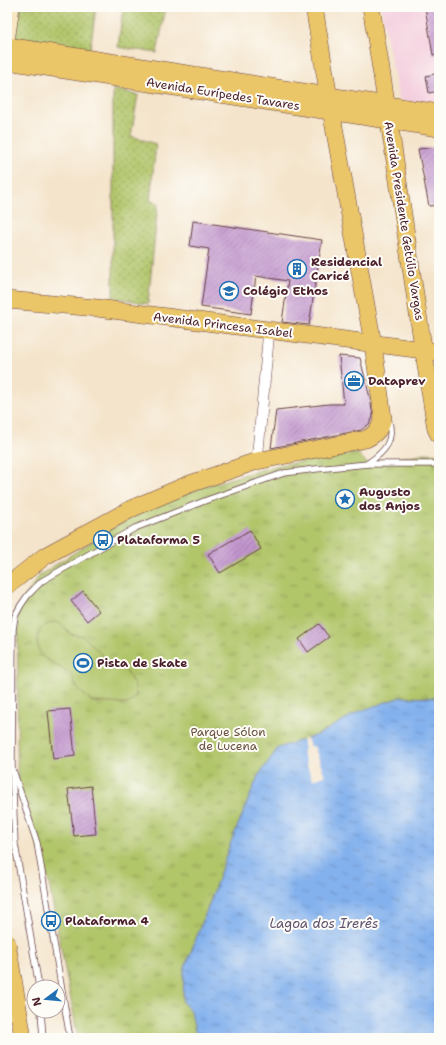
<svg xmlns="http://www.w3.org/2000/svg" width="446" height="1045" font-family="'Shantell Sans',sans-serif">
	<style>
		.built { fill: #f4cfde }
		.grass { fill: url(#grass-dots); stroke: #7e724a }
		.park { fill: url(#park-tufts); stroke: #7e724a }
		.pitch { fill: #b1c569; stroke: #7e724a }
		.water { fill: url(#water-ripples); stroke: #66688c }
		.pier { fill: #f4e4cb }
		.building { fill: url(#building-hatch) }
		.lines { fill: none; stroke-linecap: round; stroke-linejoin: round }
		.lane-casing { stroke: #643d43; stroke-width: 7 }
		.street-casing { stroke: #643d43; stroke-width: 12 }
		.secondary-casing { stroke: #643d43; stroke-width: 16 }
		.primary-casing { stroke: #643d43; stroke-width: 18 }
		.lane { stroke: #fff; stroke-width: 5.5 }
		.street { stroke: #fff; stroke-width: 11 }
		.secondary { stroke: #f7e8c3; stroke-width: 15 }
		.primary { stroke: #ebc669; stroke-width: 17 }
		.labels { text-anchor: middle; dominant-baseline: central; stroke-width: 4; stroke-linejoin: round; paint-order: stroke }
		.street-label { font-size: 12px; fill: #4a1f2b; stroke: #fdfcf7 }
		.poi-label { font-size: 12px; font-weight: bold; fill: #4a1f2b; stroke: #fdfcf7; text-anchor: start }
		.park-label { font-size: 12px; fill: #69513e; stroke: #fdfcf7 }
		.water-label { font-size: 13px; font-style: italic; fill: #5e526f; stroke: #fdfcf7 }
	</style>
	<defs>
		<pattern id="grass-dots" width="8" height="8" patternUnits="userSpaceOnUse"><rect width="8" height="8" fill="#b1c569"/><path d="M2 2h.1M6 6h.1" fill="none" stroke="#929f57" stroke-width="1.8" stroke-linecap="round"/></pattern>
		<pattern id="park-tufts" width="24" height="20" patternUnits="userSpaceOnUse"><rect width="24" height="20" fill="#b1c569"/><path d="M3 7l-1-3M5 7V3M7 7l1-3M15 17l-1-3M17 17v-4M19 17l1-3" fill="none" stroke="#929f57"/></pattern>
		<pattern id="water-ripples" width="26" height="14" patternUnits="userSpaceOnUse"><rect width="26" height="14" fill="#83b1ed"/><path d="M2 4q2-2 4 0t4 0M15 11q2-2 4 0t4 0" fill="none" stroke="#6d8fc0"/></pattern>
		<pattern id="building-hatch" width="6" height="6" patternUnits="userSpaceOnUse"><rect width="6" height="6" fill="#c194cd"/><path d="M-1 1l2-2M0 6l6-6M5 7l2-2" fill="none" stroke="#9f78a7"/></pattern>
	</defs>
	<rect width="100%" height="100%" fill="#fdfcf7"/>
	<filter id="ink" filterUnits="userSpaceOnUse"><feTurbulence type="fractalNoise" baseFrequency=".025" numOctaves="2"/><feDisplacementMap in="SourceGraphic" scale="8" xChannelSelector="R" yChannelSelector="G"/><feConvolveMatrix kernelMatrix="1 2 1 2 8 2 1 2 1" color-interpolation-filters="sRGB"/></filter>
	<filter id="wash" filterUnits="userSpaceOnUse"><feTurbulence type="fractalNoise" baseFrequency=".012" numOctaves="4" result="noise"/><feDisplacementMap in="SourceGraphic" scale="16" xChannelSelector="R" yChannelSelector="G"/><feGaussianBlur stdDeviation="0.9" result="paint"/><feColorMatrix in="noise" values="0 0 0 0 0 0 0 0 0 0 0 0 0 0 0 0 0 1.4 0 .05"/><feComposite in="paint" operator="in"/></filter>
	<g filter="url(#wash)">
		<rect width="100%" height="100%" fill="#f4e4cb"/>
		<polygon class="built" points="381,7 439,7 439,107 399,100"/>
		<g class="grass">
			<polygon points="19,7 96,7 90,50 14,39"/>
			<polygon points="123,7 166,7 157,53 118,47"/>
			<polygon points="113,89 138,95 131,136 156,144 150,201 158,203 148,304 113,297"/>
		</g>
		<polygon class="park" points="357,453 368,464 425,453 439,454 439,1038 78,1038 47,874 41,853 17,787 18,607 40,575 133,515 205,486 279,465"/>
		<path class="pitch" d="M54 622C62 623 66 628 70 634L83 636 104 657 127 672 135 686 136 694 133 700 126 704 92 702 77 688 71 673C66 671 45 659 42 656 36 648 35 633 43 627 46 624 50 623 54 622Z"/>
		<polygon class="water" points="401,697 439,698 439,1038 200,1038 195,1031 191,1012 183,1002 184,970 210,902 229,847 258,776 278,748 319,734 360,711"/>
		<polygon class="pier" points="307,738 310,747 314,746 325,776 312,780 302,751 305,749 302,739"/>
		<g id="blocks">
			<g class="building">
				<polygon points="425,7 439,7 439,54 433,55"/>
				<polygon points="439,73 439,91 429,93 426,76"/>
				<polygon points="439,147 439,205 429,206 418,149"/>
				<polygon points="193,221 322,240 309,325 282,322 288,281 256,276 251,314 201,307 209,249 190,246"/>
				<polygon points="339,356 360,358 370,398 373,417 369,424 361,430 271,448 276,410 329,404 344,404"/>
				<polygon points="250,530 261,549 220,573 208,554"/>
				<polygon points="83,591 99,611 87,621 71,601"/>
				<polygon points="319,624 329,637 308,652 299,639"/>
				<polygon points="70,709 75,756 53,759 48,711"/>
				<polygon points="91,786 96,834 74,836 68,789"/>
			</g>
		</g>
	</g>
	<g filter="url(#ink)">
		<use href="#blocks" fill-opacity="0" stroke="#643d43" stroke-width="1"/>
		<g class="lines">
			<g class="lane-casing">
				<g id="lane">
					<path d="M368 463C386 451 395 440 388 418"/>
					<polyline points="14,773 37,843 70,1038"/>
					<polyline points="39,987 15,844 12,765 13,629 15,616 21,605 28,595 42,581 135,528 207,500 284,473 316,469 368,464 439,464"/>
					<polyline points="41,1011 43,1038"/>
				</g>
			</g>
			<g class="street-casing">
				<g id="street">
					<polyline points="257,461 269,330"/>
					<polyline points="7,1014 19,1012"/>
				</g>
			</g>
			<g class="secondary-casing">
				<polyline id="secondary" points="7,41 12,7"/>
			</g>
			<g class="primary-casing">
				<g id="primary">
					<path d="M371 7C394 147 413 288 436 429L439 435"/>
					<polyline points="7,46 439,113"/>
					<polyline points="7,61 439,128"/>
					<polyline points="7,300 97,308 439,352"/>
					<path d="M7 586 45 556 133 508 187 485 257 461 366 439C376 434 380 429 383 418L373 344 331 110 314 7"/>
					<polyline points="7,943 23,1038"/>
				</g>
			</g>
			<use href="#lane" class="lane"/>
			<use href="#street" class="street"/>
			<use href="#secondary" class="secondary"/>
			<use href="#primary" class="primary"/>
		</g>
	</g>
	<defs>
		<g id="building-ring" transform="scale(1)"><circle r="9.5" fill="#fdfcf7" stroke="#1f6fb2" stroke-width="1.5"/><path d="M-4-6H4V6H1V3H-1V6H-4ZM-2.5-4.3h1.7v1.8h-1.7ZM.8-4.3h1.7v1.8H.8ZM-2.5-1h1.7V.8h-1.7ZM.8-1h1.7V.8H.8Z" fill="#1f6fb2"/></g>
		<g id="school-ring" transform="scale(1)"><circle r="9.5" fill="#fdfcf7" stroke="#1f6fb2" stroke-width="1.5"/><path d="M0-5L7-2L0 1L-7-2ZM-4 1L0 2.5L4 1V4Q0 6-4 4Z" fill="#1f6fb2"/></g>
		<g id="office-ring" transform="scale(1)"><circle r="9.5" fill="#fdfcf7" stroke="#1f6fb2" stroke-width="1.5"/><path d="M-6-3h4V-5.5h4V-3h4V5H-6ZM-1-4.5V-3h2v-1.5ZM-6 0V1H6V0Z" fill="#1f6fb2"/></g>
		<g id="sight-ring" transform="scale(1)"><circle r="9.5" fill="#fdfcf7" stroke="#1f6fb2" stroke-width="1.5"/><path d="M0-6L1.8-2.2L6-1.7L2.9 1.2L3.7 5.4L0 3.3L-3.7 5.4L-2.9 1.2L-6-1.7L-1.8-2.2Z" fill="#1f6fb2"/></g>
		<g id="bus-ring" transform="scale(1)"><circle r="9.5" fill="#fdfcf7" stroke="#1f6fb2" stroke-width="1.5"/><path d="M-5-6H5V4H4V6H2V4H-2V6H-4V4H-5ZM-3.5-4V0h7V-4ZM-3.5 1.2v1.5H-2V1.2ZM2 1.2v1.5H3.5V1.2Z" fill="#1f6fb2"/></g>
		<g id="stadium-ring" transform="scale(1)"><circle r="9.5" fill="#fdfcf7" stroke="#1f6fb2" stroke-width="1.5"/><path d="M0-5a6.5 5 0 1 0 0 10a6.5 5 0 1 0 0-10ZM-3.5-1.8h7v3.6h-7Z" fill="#1f6fb2"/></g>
	</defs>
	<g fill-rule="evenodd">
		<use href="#building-ring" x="297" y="269"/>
		<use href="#school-ring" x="229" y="291"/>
		<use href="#office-ring" x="354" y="381"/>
		<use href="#sight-ring" x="345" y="499"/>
		<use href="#bus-ring" x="103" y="540"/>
		<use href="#stadium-ring" x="83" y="663"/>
		<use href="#bus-ring" x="51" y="921"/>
	</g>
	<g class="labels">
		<g class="street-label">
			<text transform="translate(223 94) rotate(9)">Avenida Eurípedes Tavares</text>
			<text transform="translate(404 221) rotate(81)">Avenida Presidente Getúlio Vargas</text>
			<text transform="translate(223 325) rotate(7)">Avenida Princesa Isabel</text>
		</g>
		<g class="poi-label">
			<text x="311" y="262">Residencial<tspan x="311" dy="14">Caricé</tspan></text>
			<text x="243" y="291">Colégio Ethos</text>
			<text x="368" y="381">Dataprev</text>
			<text x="359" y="492">Augusto<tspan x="359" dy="14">dos Anjos</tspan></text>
			<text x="117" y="540">Plataforma 5</text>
			<text x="97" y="663">Pista de Skate</text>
			<text x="65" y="921">Plataforma 4</text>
		</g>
		<g class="park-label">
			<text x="228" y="732">Parque Sólon<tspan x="228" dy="14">de Lucena</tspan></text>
		</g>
		<g class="water-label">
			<text x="324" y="923">Lagoa dos Irerês</text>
		</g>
	</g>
	<rect width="446" height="1045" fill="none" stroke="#fdfcf7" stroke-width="24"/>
	<g transform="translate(46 999) rotate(254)"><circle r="19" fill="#fdfcf7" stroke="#b5a4a5"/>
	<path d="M0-3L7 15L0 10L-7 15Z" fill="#1f6fb2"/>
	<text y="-6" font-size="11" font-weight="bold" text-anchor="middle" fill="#4a1f2b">N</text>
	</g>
</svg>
